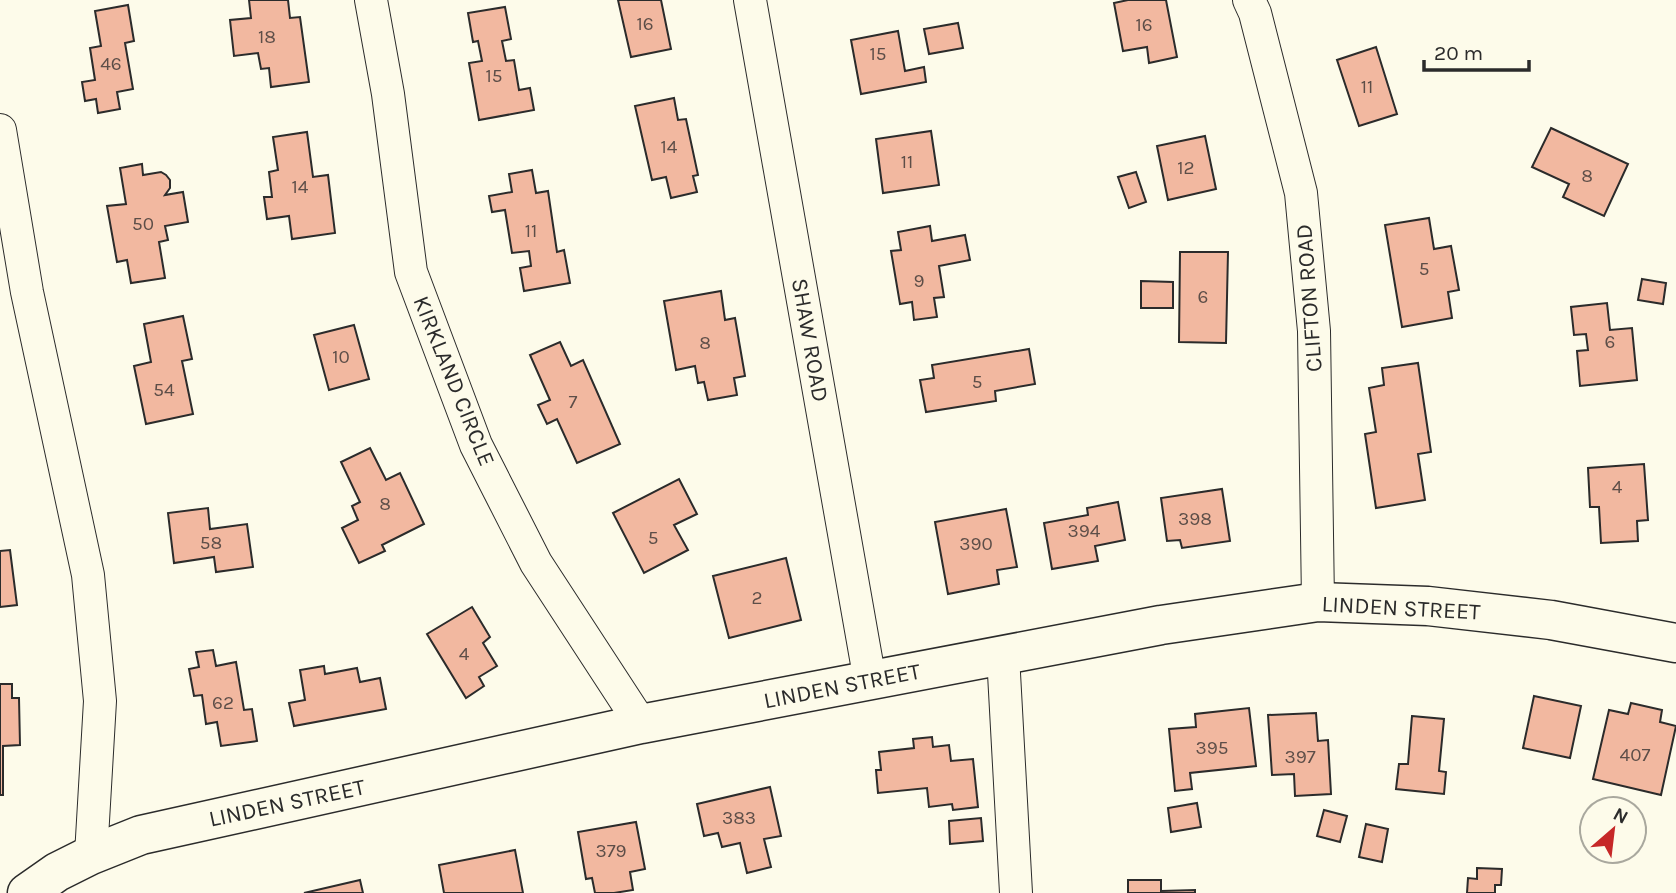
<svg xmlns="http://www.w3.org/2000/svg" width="1676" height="893" font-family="Karla,sans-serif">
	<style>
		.building { fill: #f2b8a0; stroke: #2b2b2b; stroke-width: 2 }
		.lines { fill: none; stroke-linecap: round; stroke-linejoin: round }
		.minor-casing { stroke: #2b2b2b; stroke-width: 34 }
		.tertiary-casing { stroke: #2b2b2b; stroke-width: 41 }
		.minor { stroke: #fdfbea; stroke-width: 32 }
		.tertiary { stroke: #fdfbea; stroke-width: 38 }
		.labels { text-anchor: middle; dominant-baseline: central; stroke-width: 5; stroke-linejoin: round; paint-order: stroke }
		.number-label { font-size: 19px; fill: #5d4e48 }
		.street-label { font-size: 23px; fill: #2b2b2b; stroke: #fdfbea }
	</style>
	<rect width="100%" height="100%" fill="#fdfbea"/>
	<g class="building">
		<polygon points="249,0 288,0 290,18 300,17 309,82 271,87 269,68 261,69 258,53 234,56 230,20 251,18"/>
		<polygon points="618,0 661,0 671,49 631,57"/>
		<polygon points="1128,0 1166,0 1177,57 1149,63 1147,47 1123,51 1114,3"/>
		<polygon points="128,5 134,41 125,43 133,89 117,92 120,109 98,113 96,99 85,101 82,82 95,80 90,48 101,46 95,11"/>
		<polygon points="505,7 511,39 502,41 506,61 514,60 519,90 530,88 534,110 479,120 469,63 482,61 478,41 473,42 468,13"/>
		<polygon points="958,23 963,48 929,54 924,29"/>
		<polygon points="898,31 905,71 924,67 926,82 861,94 851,40"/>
		<polygon points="1376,47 1397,114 1359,126 1337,60"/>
		<polygon points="674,98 678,120 686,119 698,175 693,176 697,192 671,198 666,177 652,180 635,106"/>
		<polygon points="1551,128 1628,164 1604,216 1563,197 1569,184 1532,167"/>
		<polygon points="931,131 939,185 883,193 876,139"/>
		<polygon points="307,132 313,177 328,175 335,233 292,239 289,216 267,219 264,197 272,197 269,172 278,170 273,137"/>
		<polygon points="1205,136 1216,189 1168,200 1157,146"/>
		<polygon points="142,164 143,175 161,172 166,175 170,180 170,188 165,195 183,192 188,222 165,226 168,240 159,242 165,278 131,283 127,260 117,262 107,206 126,204 120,168"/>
		<polygon points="532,170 536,193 548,191 557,252 564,250 570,283 524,291 520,268 531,266 529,251 512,253 505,210 492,212 489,196 512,192 509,174"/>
		<polygon points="1136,172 1146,202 1129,208 1118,177"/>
		<polygon points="1429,218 1434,249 1451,246 1459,290 1448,292 1452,318 1402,327 1385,225"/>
		<polygon points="930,226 932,241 965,235 970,260 939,266 944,297 934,298 937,317 914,320 912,302 900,304 891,251 901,250 898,232"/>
		<polygon points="1180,252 1228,252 1226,343 1179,342"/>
		<polygon points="1642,279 1666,283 1663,304 1638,300"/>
		<polygon points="1141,281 1173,282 1173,308 1141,308"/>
		<polygon points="721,291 725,320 735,318 745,376 734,378 737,395 708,400 704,382 698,383 695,366 676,370 664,301"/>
		<polygon points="1607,303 1610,330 1632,328 1637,380 1580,386 1577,351 1588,350 1586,334 1574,335 1571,307"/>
		<polygon points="183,316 192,359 182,361 193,414 146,424 134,366 151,362 144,324"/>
		<polygon points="354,325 369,379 329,390 314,335"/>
		<polygon points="560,342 571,366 583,360 620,444 577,463 557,419 547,424 538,405 550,400 530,355"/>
		<polygon points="1029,349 1035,384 995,391 996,401 926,412 920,380 934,378 932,365"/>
		<polygon points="1418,363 1431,452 1418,454 1425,500 1376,508 1365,434 1376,432 1369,388 1384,385 1382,368"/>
		<polygon points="370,448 386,480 400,473 424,524 382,545 385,551 359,563 342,528 358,520 352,506 360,502 341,462"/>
		<polygon points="1644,464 1648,520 1637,521 1638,541 1601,543 1599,507 1590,507 1588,468"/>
		<polygon points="679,479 697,514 674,525 688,550 644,573 613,513"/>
		<polygon points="1222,489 1230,541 1182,548 1180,540 1167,541 1161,498"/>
		<polygon points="1118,502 1125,540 1095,546 1098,561 1052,569 1044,523 1088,515 1087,508"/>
		<polygon points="208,508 210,529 247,524 253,567 216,572 214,557 174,563 168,513"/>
		<polygon points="1006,509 1017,567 997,570 999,584 948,594 935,522"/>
		<polygon points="10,550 17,605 0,607 0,551"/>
		<polygon points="786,558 801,620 729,638 713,576"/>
		<polygon points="472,607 490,637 483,643 497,666 479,677 484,686 466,698 427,634"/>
		<polygon points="213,650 216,666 236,662 244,710 252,709 257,741 221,746 217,722 206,724 202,695 194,696 189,669 199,667 196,652"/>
		<polygon points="324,666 325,674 357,668 360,682 380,678 386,709 294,726 289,703 305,700 300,670"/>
		<polygon points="0,684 12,684 12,698 19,698 20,745 3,746 3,795 0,795"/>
		<polygon points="1534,696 1581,706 1570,758 1523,748"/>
		<polygon points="1631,703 1662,710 1660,722 1676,726 1661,795 1593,779 1609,710 1628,714"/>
		<polygon points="1249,708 1256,766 1190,773 1192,789 1175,791 1169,729 1196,727 1195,714"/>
		<polygon points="1316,713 1318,741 1328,740 1331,794 1295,796 1294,774 1272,775 1268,715"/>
		<polygon points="1412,716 1444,719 1439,771 1446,772 1444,794 1396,789 1399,764 1408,764"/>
		<polygon points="932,737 933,747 949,745 951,761 973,759 978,807 953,810 952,804 929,807 927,788 878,793 876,770 881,770 879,752 914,748 913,739"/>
		<polygon points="770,787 781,836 764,839 771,867 747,873 740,843 722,847 718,833 704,836 697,804"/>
		<polygon points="1197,803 1201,827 1171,832 1168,808"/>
		<polygon points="1324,810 1347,816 1340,842 1317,836"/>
		<polygon points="981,818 983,841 950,844 949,821"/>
		<polygon points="636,822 645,869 630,872 633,890 614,893 595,893 592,878 586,879 578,832"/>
		<polygon points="1366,824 1388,829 1382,862 1359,857"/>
		<polygon points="515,850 523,893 444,893 439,865"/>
		<polygon points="1477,868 1502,869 1501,885 1495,885 1495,893 1467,893 1468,878 1477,879"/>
		<polygon points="360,880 363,893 304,893"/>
		<polygon points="1128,880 1161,880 1161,891 1195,890 1195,893 1128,893"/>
	</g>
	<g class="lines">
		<g class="minor-casing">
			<g id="minor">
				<polyline points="371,0 388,94 411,272 476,445 536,563 641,724"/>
				<polyline points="750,0 870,681"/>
				<polyline points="1249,0 1255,13 1301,193 1314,331 1318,602"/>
				<polyline points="0,130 27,292 88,575 100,701 91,855"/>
				<polyline points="1003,655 1016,893"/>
			</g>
		</g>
		<g class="tertiary-casing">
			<polyline id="tertiary" points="27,893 57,872 91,855 141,835 641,724 1161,625 1318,602 1428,606 1551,620 1676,643"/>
		</g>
		<use href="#minor" class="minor"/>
		<use href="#tertiary" class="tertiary"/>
	</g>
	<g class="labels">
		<g class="number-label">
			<text x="645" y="24">16</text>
			<text x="1144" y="25">16</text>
			<text x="267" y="37">18</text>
			<text x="878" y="54">15</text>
			<text x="111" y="64">46</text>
			<text x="494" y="76">15</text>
			<text x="1367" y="87">11</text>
			<text x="669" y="147">14</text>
			<text x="907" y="162">11</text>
			<text x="1186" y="168">12</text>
			<text x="1587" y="176">8</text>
			<text x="300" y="187">14</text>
			<text x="143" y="224">50</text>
			<text x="531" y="231">11</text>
			<text x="1424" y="269">5</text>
			<text x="919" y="281">9</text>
			<text x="1203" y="297">6</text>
			<text x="1610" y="342">6</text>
			<text x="705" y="343">8</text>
			<text x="341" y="357">10</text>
			<text x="977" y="382">5</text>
			<text x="164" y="390">54</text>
			<text x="573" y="402">7</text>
			<text x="1617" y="487">4</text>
			<text x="385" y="504">8</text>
			<text x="1195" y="519">398</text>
			<text x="1084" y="531">394</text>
			<text x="653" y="538">5</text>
			<text x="211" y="543">58</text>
			<text x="976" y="544">390</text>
			<text x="757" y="598">2</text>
			<text x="464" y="654">4</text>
			<text x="223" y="703">62</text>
			<text x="1212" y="748">395</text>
			<text x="1635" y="755">407</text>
			<text x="1300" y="757">397</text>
			<text x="739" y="818">383</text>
			<text x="611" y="851">379</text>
		</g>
		<g class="street-label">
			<text transform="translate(1309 298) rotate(-94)">CLIFTON ROAD</text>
			<text transform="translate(810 340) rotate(80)">SHAW ROAD</text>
			<text transform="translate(454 381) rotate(68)">KIRKLAND CIRCLE</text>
			<text transform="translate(1401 608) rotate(3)">LINDEN STREET</text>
			<text transform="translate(842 686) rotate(-11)">LINDEN STREET</text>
			<text transform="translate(287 803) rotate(-12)">LINDEN STREET</text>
		</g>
	</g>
	<g transform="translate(1613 830) rotate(28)"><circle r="33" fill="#fdfbea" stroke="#a9a89e" stroke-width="2"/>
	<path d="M0-5L12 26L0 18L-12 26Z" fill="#c62828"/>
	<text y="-10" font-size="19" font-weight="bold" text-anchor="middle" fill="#2b2b2b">N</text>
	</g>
	<path d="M1424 60v10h105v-10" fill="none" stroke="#2b2b2b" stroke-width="3.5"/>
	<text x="1434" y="60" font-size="21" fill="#2b2b2b" stroke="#fdfbea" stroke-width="5" paint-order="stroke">20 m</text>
</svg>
